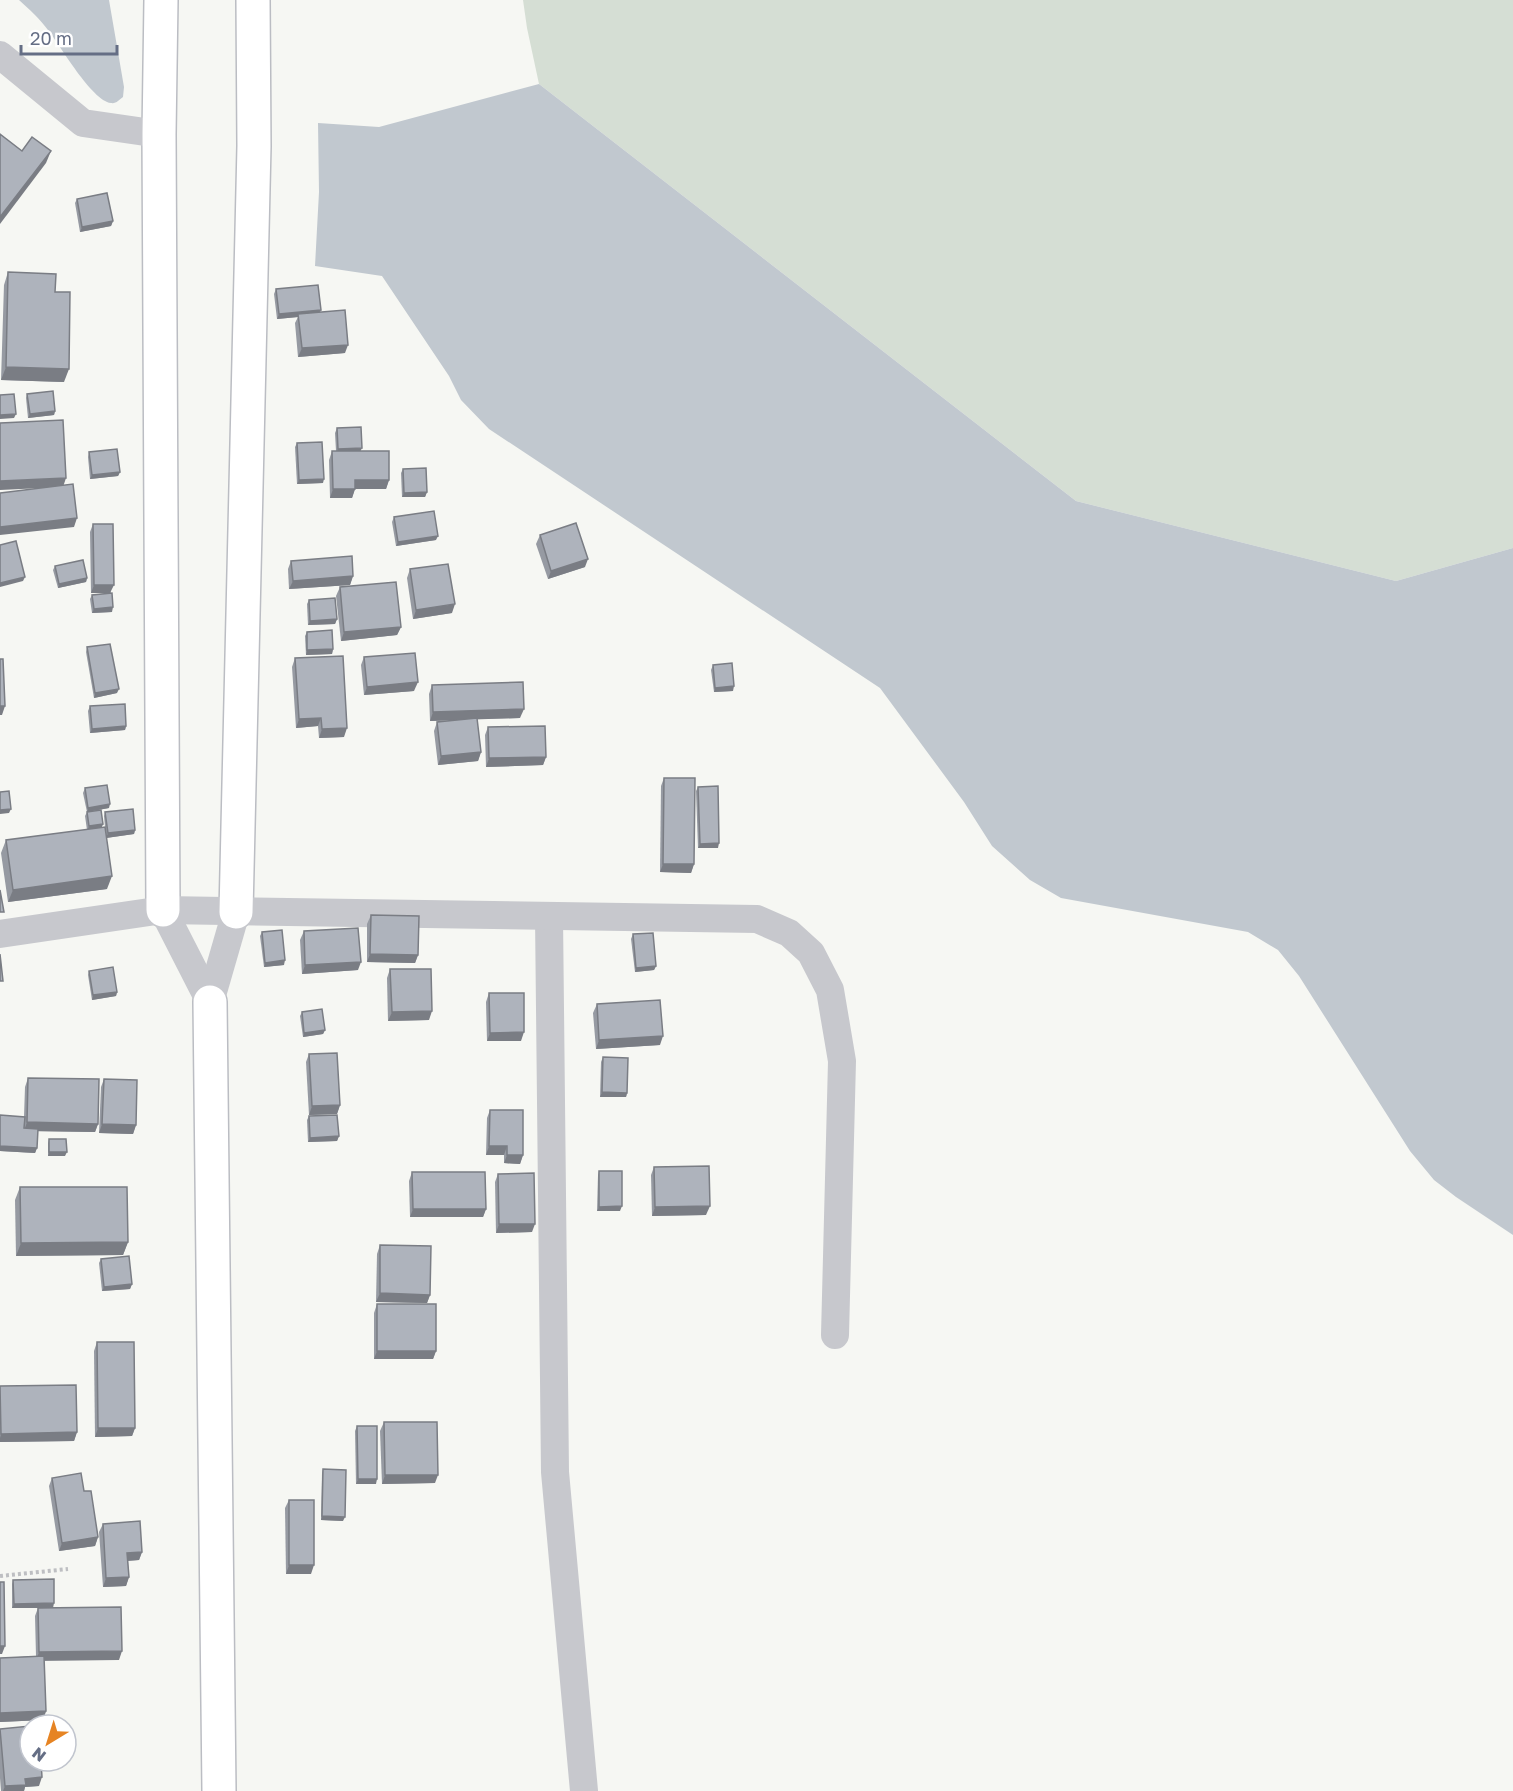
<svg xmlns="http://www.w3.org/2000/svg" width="1513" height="1791" font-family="'Golos Text',sans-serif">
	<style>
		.green { fill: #d5ded4 }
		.water { fill: #c1c8cf }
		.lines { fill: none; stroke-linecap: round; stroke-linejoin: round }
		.secondary-casing { stroke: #bbbdc3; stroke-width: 36 }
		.path { stroke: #bebfc2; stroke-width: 4; stroke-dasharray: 3 3; stroke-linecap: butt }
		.street { stroke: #c7c8cd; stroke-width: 28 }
		.secondary { stroke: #fff; stroke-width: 33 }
		.wall { fill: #969aa2 }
		.shaded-wall { fill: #7a7d84 }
		.building { fill: #aeb3bc; stroke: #7a7d84; stroke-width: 1.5 }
	</style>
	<rect width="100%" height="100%" fill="#f6f7f3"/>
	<polygon class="green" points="523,0 1513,0 1513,548 1396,581 1076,501 539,84 527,28"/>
	<g class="water">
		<path d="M19 0H109L124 87 123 97C119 100 116 104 111 103 92 101 60 45 48 30 40 19 29 9 19 0Z"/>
		<polygon points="539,84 1076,501 1396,581 1513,548 1513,1235 1456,1197 1434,1180 1410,1151 1299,976 1278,950 1248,932 1061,898 1030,880 992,846 964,802 880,688 489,429 461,400 449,376 382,276 315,266 319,192 318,123 379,127"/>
	</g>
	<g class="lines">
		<g class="secondary-casing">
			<g id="secondary">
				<polyline points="161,0 159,134 163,910"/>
				<polyline points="236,912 254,146 253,0"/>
				<polyline points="210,1002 219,1791"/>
			</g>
		</g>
		<polyline class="path" points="0,1576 68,1569"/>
		<g class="street">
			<polyline points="0,55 83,123 159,134"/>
			<polyline points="163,910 210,1002"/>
			<polyline points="549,916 555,1472 584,1791"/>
			<polyline points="0,934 163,910 757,919 789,933 811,953 830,990 842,1061 835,1335"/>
			<polyline points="210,1002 236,912"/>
		</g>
		<use href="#secondary" class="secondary"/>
	</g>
	<g class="wall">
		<polygon points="77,199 113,221 111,226 80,232 75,203"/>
		<polygon points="8,272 55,292 64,382 1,380 4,285"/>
		<polygon points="276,289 320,312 345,353 298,357 295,323 298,317 277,319 274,294"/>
		<polygon points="27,394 55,411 54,415 28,418 26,398"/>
		<polygon points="337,428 389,480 386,489 355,489 352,498 330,498 329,460 332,451 336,451 335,433"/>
		<polygon points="297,443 323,483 297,484 295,447"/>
		<polygon points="89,452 120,472 118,476 90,479 88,457"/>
		<polygon points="403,469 427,492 425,497 402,497 401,473"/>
		<polygon points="394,517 436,540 396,546 392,522"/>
		<polygon points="93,524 111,593 112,612 92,613 90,599 92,595 106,593 91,593 90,532"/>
		<polygon points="540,535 585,567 548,579 536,544"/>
		<polygon points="291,561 353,576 350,585 289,589 288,569"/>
		<polygon points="55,566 87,578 86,582 58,588 53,570"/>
		<polygon points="410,569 452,613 413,619 407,578"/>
		<polygon points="340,587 401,627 397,635 341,641 336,596"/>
		<polygon points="309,600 337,619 335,624 308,625 307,604"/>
		<polygon points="307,632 333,649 332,654 306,655 305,636"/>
		<polygon points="87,647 117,693 94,698 86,652"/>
		<polygon points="364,657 414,691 364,695 361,665"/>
		<polygon points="295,658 344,737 319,738 318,726 296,728 292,667"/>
		<polygon points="713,665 733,691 714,692 711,670"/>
		<polygon points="432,685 520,718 477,719 481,752 478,761 438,765 434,731 437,722 458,720 430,721 429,694"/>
		<polygon points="90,706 126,726 125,730 90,733 88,711"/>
		<polygon points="488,727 546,757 543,765 486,767 485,735"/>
		<polygon points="664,778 694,864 691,873 660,872 661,786"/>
		<polygon points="698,787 718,848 698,848 696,791"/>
		<polygon points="85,788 109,808 87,812 83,793"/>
		<polygon points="87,812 103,824 101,828 107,889 8,902 1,853 6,840 87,830 85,816"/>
		<polygon points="105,812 135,830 134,834 106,838 104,816"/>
		<polygon points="371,915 418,955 415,963 367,962 367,924"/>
		<polygon points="304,931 358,970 302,974 300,940"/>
		<polygon points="262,932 284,965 264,967 260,936"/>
		<polygon points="633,934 656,966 654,970 635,972 631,939"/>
		<polygon points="390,969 429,1020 388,1021 387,978"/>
		<polygon points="89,971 117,992 116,996 92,1000 88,975"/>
		<polygon points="489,993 521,1041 487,1041 486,1002"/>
		<polygon points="597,1004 660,1045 596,1049 593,1013"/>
		<polygon points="302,1012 325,1030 323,1034 303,1037 300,1016"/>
		<polygon points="309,1054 340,1105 337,1114 309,1115 306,1062"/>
		<polygon points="603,1057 627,1093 626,1097 600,1097 601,1062"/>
		<polygon points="28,1078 98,1124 95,1132 37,1131 37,1148 35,1153 0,1151 0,1115 24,1117 25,1087"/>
		<polygon points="104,1079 136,1125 133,1134 99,1133 101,1087"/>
		<polygon points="490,1110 523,1155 520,1164 504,1163 504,1155 486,1155 487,1118"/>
		<polygon points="309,1116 339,1136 337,1141 308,1142 307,1120"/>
		<polygon points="49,1139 65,1156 48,1156 48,1143"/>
		<polygon points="654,1167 706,1215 652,1216 651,1175"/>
		<polygon points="599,1171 620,1211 597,1211 598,1175"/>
		<polygon points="412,1172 486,1209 483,1217 410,1217 409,1181"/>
		<polygon points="498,1174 532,1232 496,1233 495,1182"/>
		<polygon points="20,1187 128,1242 123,1255 16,1256 15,1200"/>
		<polygon points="380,1245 430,1295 427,1303 376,1302 377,1254"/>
		<polygon points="101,1259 132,1284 130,1289 102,1291 99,1263"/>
		<polygon points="377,1304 436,1351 433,1359 374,1359 374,1313"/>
		<polygon points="97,1342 135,1428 132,1436 95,1437 94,1351"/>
		<polygon points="0,1386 77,1432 74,1441 0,1442"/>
		<polygon points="384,1422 435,1483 382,1484 380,1431"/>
		<polygon points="357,1426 376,1484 356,1484 355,1431"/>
		<polygon points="323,1469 343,1521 321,1520 322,1473"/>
		<polygon points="52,1478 84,1491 98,1537 95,1546 59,1551 49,1486"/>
		<polygon points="289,1500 311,1574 286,1574 285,1508"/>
		<polygon points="103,1524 142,1552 139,1560 128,1561 129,1577 126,1586 103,1587 99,1532"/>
		<polygon points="13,1580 53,1607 119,1660 44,1660 46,1711 43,1720 0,1722 0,1658 36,1656 35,1616 38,1608 12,1608 12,1584"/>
		<polygon points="0,1729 39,1786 25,1787 24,1791 1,1791 0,1778"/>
	</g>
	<g class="shaded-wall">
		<polygon points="51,151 46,163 0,224 0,217"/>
		<polygon points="113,221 111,226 80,232 82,227"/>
		<polygon points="321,310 319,315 298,314 298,317 277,319 279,314"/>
		<polygon points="348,345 345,353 298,357 302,348"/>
		<polygon points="6,367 69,369 64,382 1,380"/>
		<polygon points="55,411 54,415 28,418 30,414"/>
		<polygon points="16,414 14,418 0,419 0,415"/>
		<polygon points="362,448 360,452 336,454 338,449"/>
		<polygon points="120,472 118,476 90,479 92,475"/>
		<polygon points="66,478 63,487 0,490 0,481"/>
		<polygon points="324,479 323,483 297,484 299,480"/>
		<polygon points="355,480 389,480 386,489 352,489"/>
		<polygon points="333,489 355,489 352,498 330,498"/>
		<polygon points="427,492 425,497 402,497 404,493"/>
		<polygon points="77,518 74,527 0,535 0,527"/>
		<polygon points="438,536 436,540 396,546 398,542"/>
		<polygon points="588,559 585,567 548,579 551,571"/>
		<polygon points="353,576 350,585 289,589 293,581"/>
		<polygon points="25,577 23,581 0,587 0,583"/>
		<polygon points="87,578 86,582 58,588 59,584"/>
		<polygon points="94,585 114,585 110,593 91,593"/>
		<polygon points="455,604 452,613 413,619 416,610"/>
		<polygon points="113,607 112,612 92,613 94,609"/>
		<polygon points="337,619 335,624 308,625 310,621"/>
		<polygon points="401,627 397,635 341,641 344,632"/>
		<polygon points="333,649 332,654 306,655 307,650"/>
		<polygon points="418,682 414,691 364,695 367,687"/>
		<polygon points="734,686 733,691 714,692 715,688"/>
		<polygon points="119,689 117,693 94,698 95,693"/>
		<polygon points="0,706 5,706 2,715 0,715"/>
		<polygon points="524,709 520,718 430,721 433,712"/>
		<polygon points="321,718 318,726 296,728 299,719"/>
		<polygon points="126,726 125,730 90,733 92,729"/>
		<polygon points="347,728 344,737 319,738 322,729"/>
		<polygon points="481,752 478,761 438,765 441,756"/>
		<polygon points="546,757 543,765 486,767 489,758"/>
		<polygon points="110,804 109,808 87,812 88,808"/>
		<polygon points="11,809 9,813 0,814 0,810"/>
		<polygon points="103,824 101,829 87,831 89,826"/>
		<polygon points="135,830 134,834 106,838 108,833"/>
		<polygon points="719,843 718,848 698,848 700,844"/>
		<polygon points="663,864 694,864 691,873 660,872"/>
		<polygon points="112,876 107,889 8,902 13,890"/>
		<polygon points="370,954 418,955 415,963 367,962"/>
		<polygon points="285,960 284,965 264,967 265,963"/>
		<polygon points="361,962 358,970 302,974 305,965"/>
		<polygon points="656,966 654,970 635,972 636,968"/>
		<polygon points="117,992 116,996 92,1000 93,995"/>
		<polygon points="432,1011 429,1020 388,1021 392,1012"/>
		<polygon points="325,1030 323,1034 303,1037 304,1033"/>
		<polygon points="524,1032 521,1041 487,1041 490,1033"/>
		<polygon points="663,1036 660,1045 596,1049 599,1040"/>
		<polygon points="602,1092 627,1093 626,1097 600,1097"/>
		<polygon points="340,1105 337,1114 309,1115 312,1106"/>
		<polygon points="27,1122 98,1124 95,1132 24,1131"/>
		<polygon points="102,1124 136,1125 133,1134 99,1133"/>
		<polygon points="339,1136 337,1141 308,1142 310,1138"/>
		<polygon points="0,1146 37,1148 35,1153 0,1151"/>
		<polygon points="489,1146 507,1146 504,1155 486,1155"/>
		<polygon points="49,1152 67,1152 65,1156 48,1156"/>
		<polygon points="507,1155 523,1155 520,1164 504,1163"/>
		<polygon points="622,1206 620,1211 597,1211 599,1207"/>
		<polygon points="710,1206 706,1215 652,1216 655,1207"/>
		<polygon points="413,1209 486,1209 483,1217 410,1217"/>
		<polygon points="499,1224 535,1224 532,1232 496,1233"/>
		<polygon points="128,1242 123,1255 16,1256 21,1243"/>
		<polygon points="132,1284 130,1289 102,1291 104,1287"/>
		<polygon points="380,1293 430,1295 427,1303 376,1302"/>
		<polygon points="377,1351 436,1351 433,1359 374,1359"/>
		<polygon points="98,1428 135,1428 132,1436 95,1437"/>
		<polygon points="77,1432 74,1441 0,1442 0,1438 1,1434"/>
		<polygon points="385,1475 438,1475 435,1483 382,1484"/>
		<polygon points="358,1479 377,1479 376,1484 356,1484"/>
		<polygon points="322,1516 345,1517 343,1521 321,1520"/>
		<polygon points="98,1537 95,1546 59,1551 62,1543"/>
		<polygon points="142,1552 139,1560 124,1561 127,1553"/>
		<polygon points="289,1565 314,1565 311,1574 286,1574"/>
		<polygon points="129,1577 126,1586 103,1587 106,1578"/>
		<polygon points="54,1603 53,1608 12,1608 14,1604"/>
		<polygon points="0,1646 5,1646 2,1654 0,1654"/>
		<polygon points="122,1651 119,1660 36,1661 39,1652"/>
		<polygon points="46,1711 43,1720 0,1722 0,1713"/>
		<polygon points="42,1777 39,1786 25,1787 24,1791 3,1791 5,1786 25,1779"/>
	</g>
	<g class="building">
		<polygon points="0,134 22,151 32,137 51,151 0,217"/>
		<polygon points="107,193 113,221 82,227 77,199"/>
		<polygon points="8,272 56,274 55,292 70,292 69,369 6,367"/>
		<polygon points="318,285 321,310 279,314 276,289"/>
		<polygon points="345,310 348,345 302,348 298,314"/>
		<polygon points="53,391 55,411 30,414 27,394"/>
		<polygon points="14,394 16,414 0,415 0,395"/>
		<polygon points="63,420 66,478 0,481 0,423"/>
		<polygon points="361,427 362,448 338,449 337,428"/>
		<polygon points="322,442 324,479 299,480 297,443"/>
		<polygon points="117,449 120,472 92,475 89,452"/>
		<polygon points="332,451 389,451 389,480 355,480 355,489 333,489"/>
		<polygon points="426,468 427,492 404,493 403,469"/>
		<polygon points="73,484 77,518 0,527 0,493"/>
		<polygon points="434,511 438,536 398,542 394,517"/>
		<polygon points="576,523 588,559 551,571 540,535"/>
		<polygon points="93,524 113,524 114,585 94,585"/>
		<polygon points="16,541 25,577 0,583 0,545"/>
		<polygon points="352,556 353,576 293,581 291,561"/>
		<polygon points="83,560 87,578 59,584 55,566"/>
		<polygon points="448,564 455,604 416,610 410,569"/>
		<polygon points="396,582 401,627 344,632 340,587"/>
		<polygon points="112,593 113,607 94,609 92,595"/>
		<polygon points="335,598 337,619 310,621 309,600"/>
		<polygon points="332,630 333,649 307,650 307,632"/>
		<polygon points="110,644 119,689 95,693 87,647"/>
		<polygon points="415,653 418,682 367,687 364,657"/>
		<polygon points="343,656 347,728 322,729 321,718 299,719 295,658"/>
		<polygon points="0,659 3,659 5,706 0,706"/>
		<polygon points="732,663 734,686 715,688 713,665"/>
		<polygon points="523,682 524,709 433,712 432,685"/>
		<polygon points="125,704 126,726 92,729 90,706"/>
		<polygon points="477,718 481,752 441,756 437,722"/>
		<polygon points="545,726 546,757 489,758 488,727"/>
		<polygon points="664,778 695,778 694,864 663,864"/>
		<polygon points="107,785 110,804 88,808 85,788"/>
		<polygon points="718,786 719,843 700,844 698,787"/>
		<polygon points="9,791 11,809 0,810 0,792"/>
		<polygon points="133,809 135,830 108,833 105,812"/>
		<polygon points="101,810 103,824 89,826 87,812"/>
		<polygon points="105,827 112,876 13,890 6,840"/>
		<polygon points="0,890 4,912 0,912"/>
		<polygon points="371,915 419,916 418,955 370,954"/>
		<polygon points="358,928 361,962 305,965 304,931"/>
		<polygon points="282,930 285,960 265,963 262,932"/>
		<polygon points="653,933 656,966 636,968 633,934"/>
		<polygon points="0,954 3,981 0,981"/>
		<polygon points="113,967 117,992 93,995 89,971"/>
		<polygon points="390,969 431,969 432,1011 392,1012"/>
		<polygon points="489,993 524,993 524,1032 490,1033"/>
		<polygon points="660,1000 663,1036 599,1040 597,1004"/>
		<polygon points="322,1009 325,1030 304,1033 302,1012"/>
		<polygon points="337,1053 340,1105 312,1106 309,1054"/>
		<polygon points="603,1057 628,1058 627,1093 602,1092"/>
		<polygon points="28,1078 99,1079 98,1124 27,1122"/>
		<polygon points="104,1079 137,1080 136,1125 102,1124"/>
		<polygon points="490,1110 523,1110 523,1155 507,1155 507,1146 489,1146"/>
		<polygon points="0,1115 25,1117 24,1128 38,1129 37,1148 0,1146"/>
		<polygon points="337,1115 339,1136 310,1138 309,1116"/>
		<polygon points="49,1139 66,1139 67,1152 49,1152"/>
		<polygon points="709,1166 710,1206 655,1207 654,1167"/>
		<polygon points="599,1171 622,1171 622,1206 599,1207"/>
		<polygon points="412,1172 485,1172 486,1209 413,1209"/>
		<polygon points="534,1173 535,1224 499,1224 498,1174"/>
		<polygon points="20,1187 127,1187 128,1242 21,1243"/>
		<polygon points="380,1245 431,1246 430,1295 380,1293"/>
		<polygon points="129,1256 132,1284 104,1287 101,1259"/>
		<rect x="377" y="1304" width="59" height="47"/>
		<polygon points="97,1342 134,1342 135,1428 98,1428"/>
		<polygon points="76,1385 77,1432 1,1434 0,1386"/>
		<polygon points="384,1422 437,1422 438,1475 385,1475"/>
		<polygon points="357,1426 377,1426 377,1479 358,1479"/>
		<polygon points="323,1469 346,1470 345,1517 322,1516"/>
		<polygon points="81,1473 84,1491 91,1491 98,1537 62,1543 52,1478"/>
		<rect x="289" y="1500" width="25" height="65"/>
		<polygon points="140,1521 142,1552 127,1553 129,1577 106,1578 103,1524"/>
		<polygon points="54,1579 54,1603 14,1604 13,1580"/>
		<polygon points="0,1582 4,1582 5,1646 0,1646"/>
		<polygon points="121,1607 122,1651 39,1652 38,1608"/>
		<polygon points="44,1656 46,1711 0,1713 0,1658"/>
		<polygon points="30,1726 30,1761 41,1761 42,1777 25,1779 26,1785 5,1786 0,1729"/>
	</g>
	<g transform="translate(48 1743) rotate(218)"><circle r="28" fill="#ffffff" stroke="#c1c5ce" stroke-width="1.5"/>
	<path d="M0-4.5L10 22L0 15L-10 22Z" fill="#e68423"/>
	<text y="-9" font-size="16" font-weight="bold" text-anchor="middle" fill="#656e85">N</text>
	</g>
	<path d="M21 45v9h96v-9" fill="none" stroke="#656e85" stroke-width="3"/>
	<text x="30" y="45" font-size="18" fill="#656e85" stroke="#ffffff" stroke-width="4.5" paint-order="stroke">20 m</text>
</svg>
